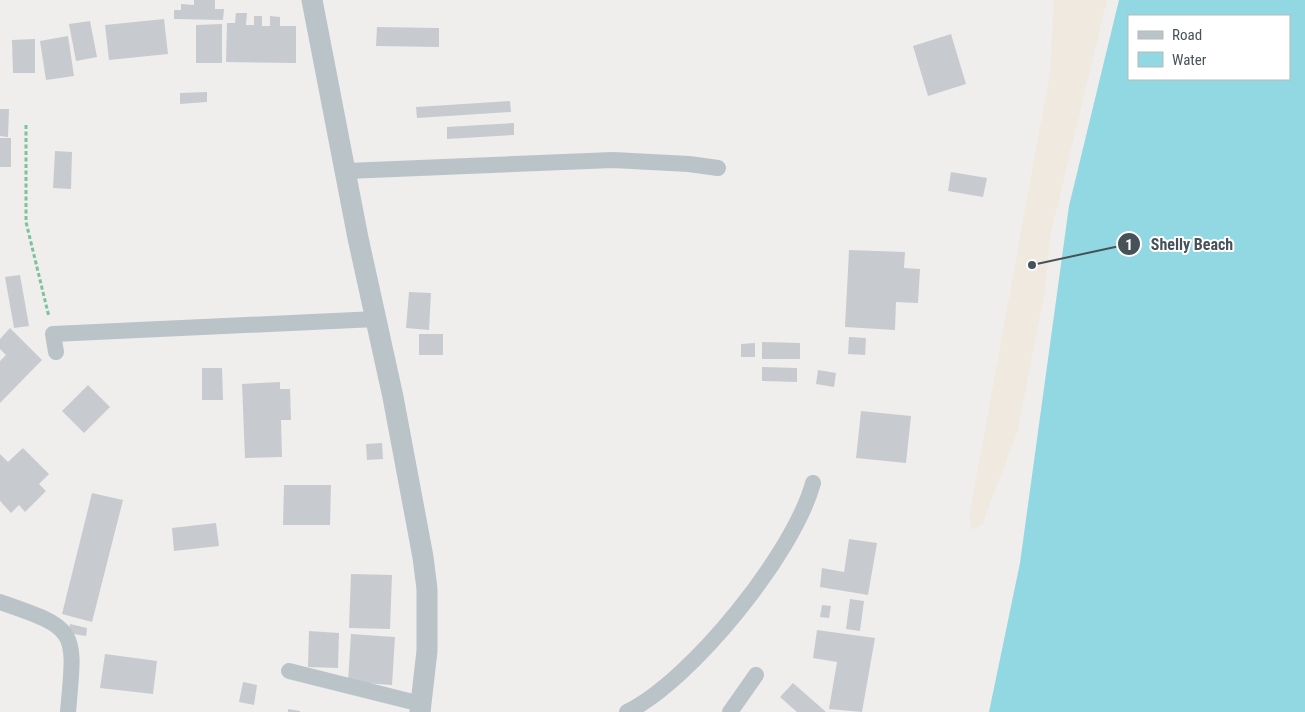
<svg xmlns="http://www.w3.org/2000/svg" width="1305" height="712" font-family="'Roboto Condensed',sans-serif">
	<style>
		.sand { fill: #f0e9df }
		.water { fill: #91d8e2; fill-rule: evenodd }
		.building { fill: #c7cbcf }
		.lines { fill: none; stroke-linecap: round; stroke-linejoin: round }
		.path { stroke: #7bc499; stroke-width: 3; stroke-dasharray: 4 2.5; stroke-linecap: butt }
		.minor { stroke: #bac3c8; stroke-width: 16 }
		.tertiary { stroke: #bac3c8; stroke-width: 21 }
		.leader { fill: none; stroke: #475258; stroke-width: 2 }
		.callout-dot { fill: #475258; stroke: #fff; stroke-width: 2 }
		.mark-label { font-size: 15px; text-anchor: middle; font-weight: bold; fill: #fff }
		.callout-label { font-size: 16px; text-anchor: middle; font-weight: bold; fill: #475258; stroke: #fff; stroke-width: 4; stroke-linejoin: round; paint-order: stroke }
	</style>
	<rect width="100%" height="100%" fill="#f0eded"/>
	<polygon class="sand" points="1054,0 1107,0 1050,237 1045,292 1017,433 982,525 972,530 969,518 1050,72"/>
	<path class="water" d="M1119 0H1305V712H989L1020 563 1069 206ZM1129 16H1289V79H1129Z"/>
	<g class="building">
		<polygon points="194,0 215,0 215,9 224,9 223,20 174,19 174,10 181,10 181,4 194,5"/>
		<polygon points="236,13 247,13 246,25 254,25 254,16 262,16 262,26 270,26 270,16 280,17 280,26 296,26 296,63 226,62 227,23 235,23"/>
		<polygon points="164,19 168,54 109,60 105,25"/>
		<polygon points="90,21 97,57 76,61 69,24"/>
		<polygon points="222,24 222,63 196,63 196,25"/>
		<polygon points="377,27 439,28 439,47 376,46"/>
		<polygon points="951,34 966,84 928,96 913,46"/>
		<polygon points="68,36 74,76 46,80 40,41"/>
		<polygon points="35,39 35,73 13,73 12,40"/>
		<polygon points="207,92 207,102 180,104 180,93"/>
		<polygon points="510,101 511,112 417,118 416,107"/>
		<polygon points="0,109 9,109 8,137 0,136"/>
		<polygon points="514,123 514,135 447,139 447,127"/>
		<rect x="0" y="138" width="11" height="29"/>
		<polygon points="55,151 72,152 71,189 53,188"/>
		<polygon points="951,172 987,178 983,197 948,191"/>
		<polygon points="849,250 905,252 904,268 920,269 918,303 896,302 895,330 845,327"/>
		<polygon points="20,275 29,326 14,328 5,277"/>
		<polygon points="409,292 431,293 429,330 406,328"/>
		<polygon points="10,328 42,360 0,403 0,361 6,355 0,349 0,339"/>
		<rect x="419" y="334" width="24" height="21"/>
		<polygon points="849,337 866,338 865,355 848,354"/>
		<polygon points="762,342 800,343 800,359 762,359"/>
		<polygon points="755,343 755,357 741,357 741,344"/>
		<polygon points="762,367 797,368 797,382 762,381"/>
		<polygon points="202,368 222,368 223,400 202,400"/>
		<polygon points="818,370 836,373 834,387 816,384"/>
		<polygon points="280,382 280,389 290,389 291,420 281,420 282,457 245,458 242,384"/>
		<polygon points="88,385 110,407 84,433 62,411"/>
		<polygon points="861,411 911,416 906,463 856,458"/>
		<polygon points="382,443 383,459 367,460 366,444"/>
		<polygon points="23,448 49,474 39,484 46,491 25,512 19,505 11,513 0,501 0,454 8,462"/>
		<polygon points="284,485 331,485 330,525 283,525"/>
		<polygon points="92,493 123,500 92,622 62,614"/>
		<polygon points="216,523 219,546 174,551 172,528"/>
		<polygon points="849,539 877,543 868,595 820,587 822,568 844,572"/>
		<polygon points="351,574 392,575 390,629 349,628"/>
		<polygon points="850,599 864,601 860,631 846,629"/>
		<polygon points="822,605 831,606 829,618 820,617"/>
		<polygon points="70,624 87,628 86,636 68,633"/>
		<polygon points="817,630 875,638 862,712 829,709 837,662 813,658"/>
		<polygon points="309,631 339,633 338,668 308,667"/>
		<polygon points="351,634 395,637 392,685 348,682"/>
		<polygon points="105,654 157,661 153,694 100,688"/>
		<polygon points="243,682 257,685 254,705 239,702"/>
		<polygon points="793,683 826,712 797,712 780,697"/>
		<polygon points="288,709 300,711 300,712 288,712"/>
	</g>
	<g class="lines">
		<polyline class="path" points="26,125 26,222 49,317"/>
		<g class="minor">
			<polyline points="347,171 613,160 689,164 718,168"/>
			<polyline points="56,352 53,334 376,319"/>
			<path d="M0 602C80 629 75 631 68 712"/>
			<polyline points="289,671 421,704"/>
			<path d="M627 712C692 680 794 553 813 483"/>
			<polyline points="730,712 756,675"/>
		</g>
		<polyline class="tertiary" points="312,0 358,238 393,397 423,557 427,589 427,651 420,712"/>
	</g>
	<path class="leader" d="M1032 265L1129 244"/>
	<g class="callout-dot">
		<circle cx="1032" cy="265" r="5"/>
		<circle cx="1129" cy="244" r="12"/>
	</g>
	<g class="mark-label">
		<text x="1129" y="250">1</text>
	</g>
	<g class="callout-label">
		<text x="1192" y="250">Shelly Beach</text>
	</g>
	<rect x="1128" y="15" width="162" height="65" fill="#ffffff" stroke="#b5babc"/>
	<rect x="1138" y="31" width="25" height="8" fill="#bac3c8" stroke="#b5babc"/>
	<text x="1172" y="40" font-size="15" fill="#475258">Road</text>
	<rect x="1138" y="52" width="25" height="15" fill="#91d8e2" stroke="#b5babc"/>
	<text x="1172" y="65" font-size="15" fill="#475258">Water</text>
</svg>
